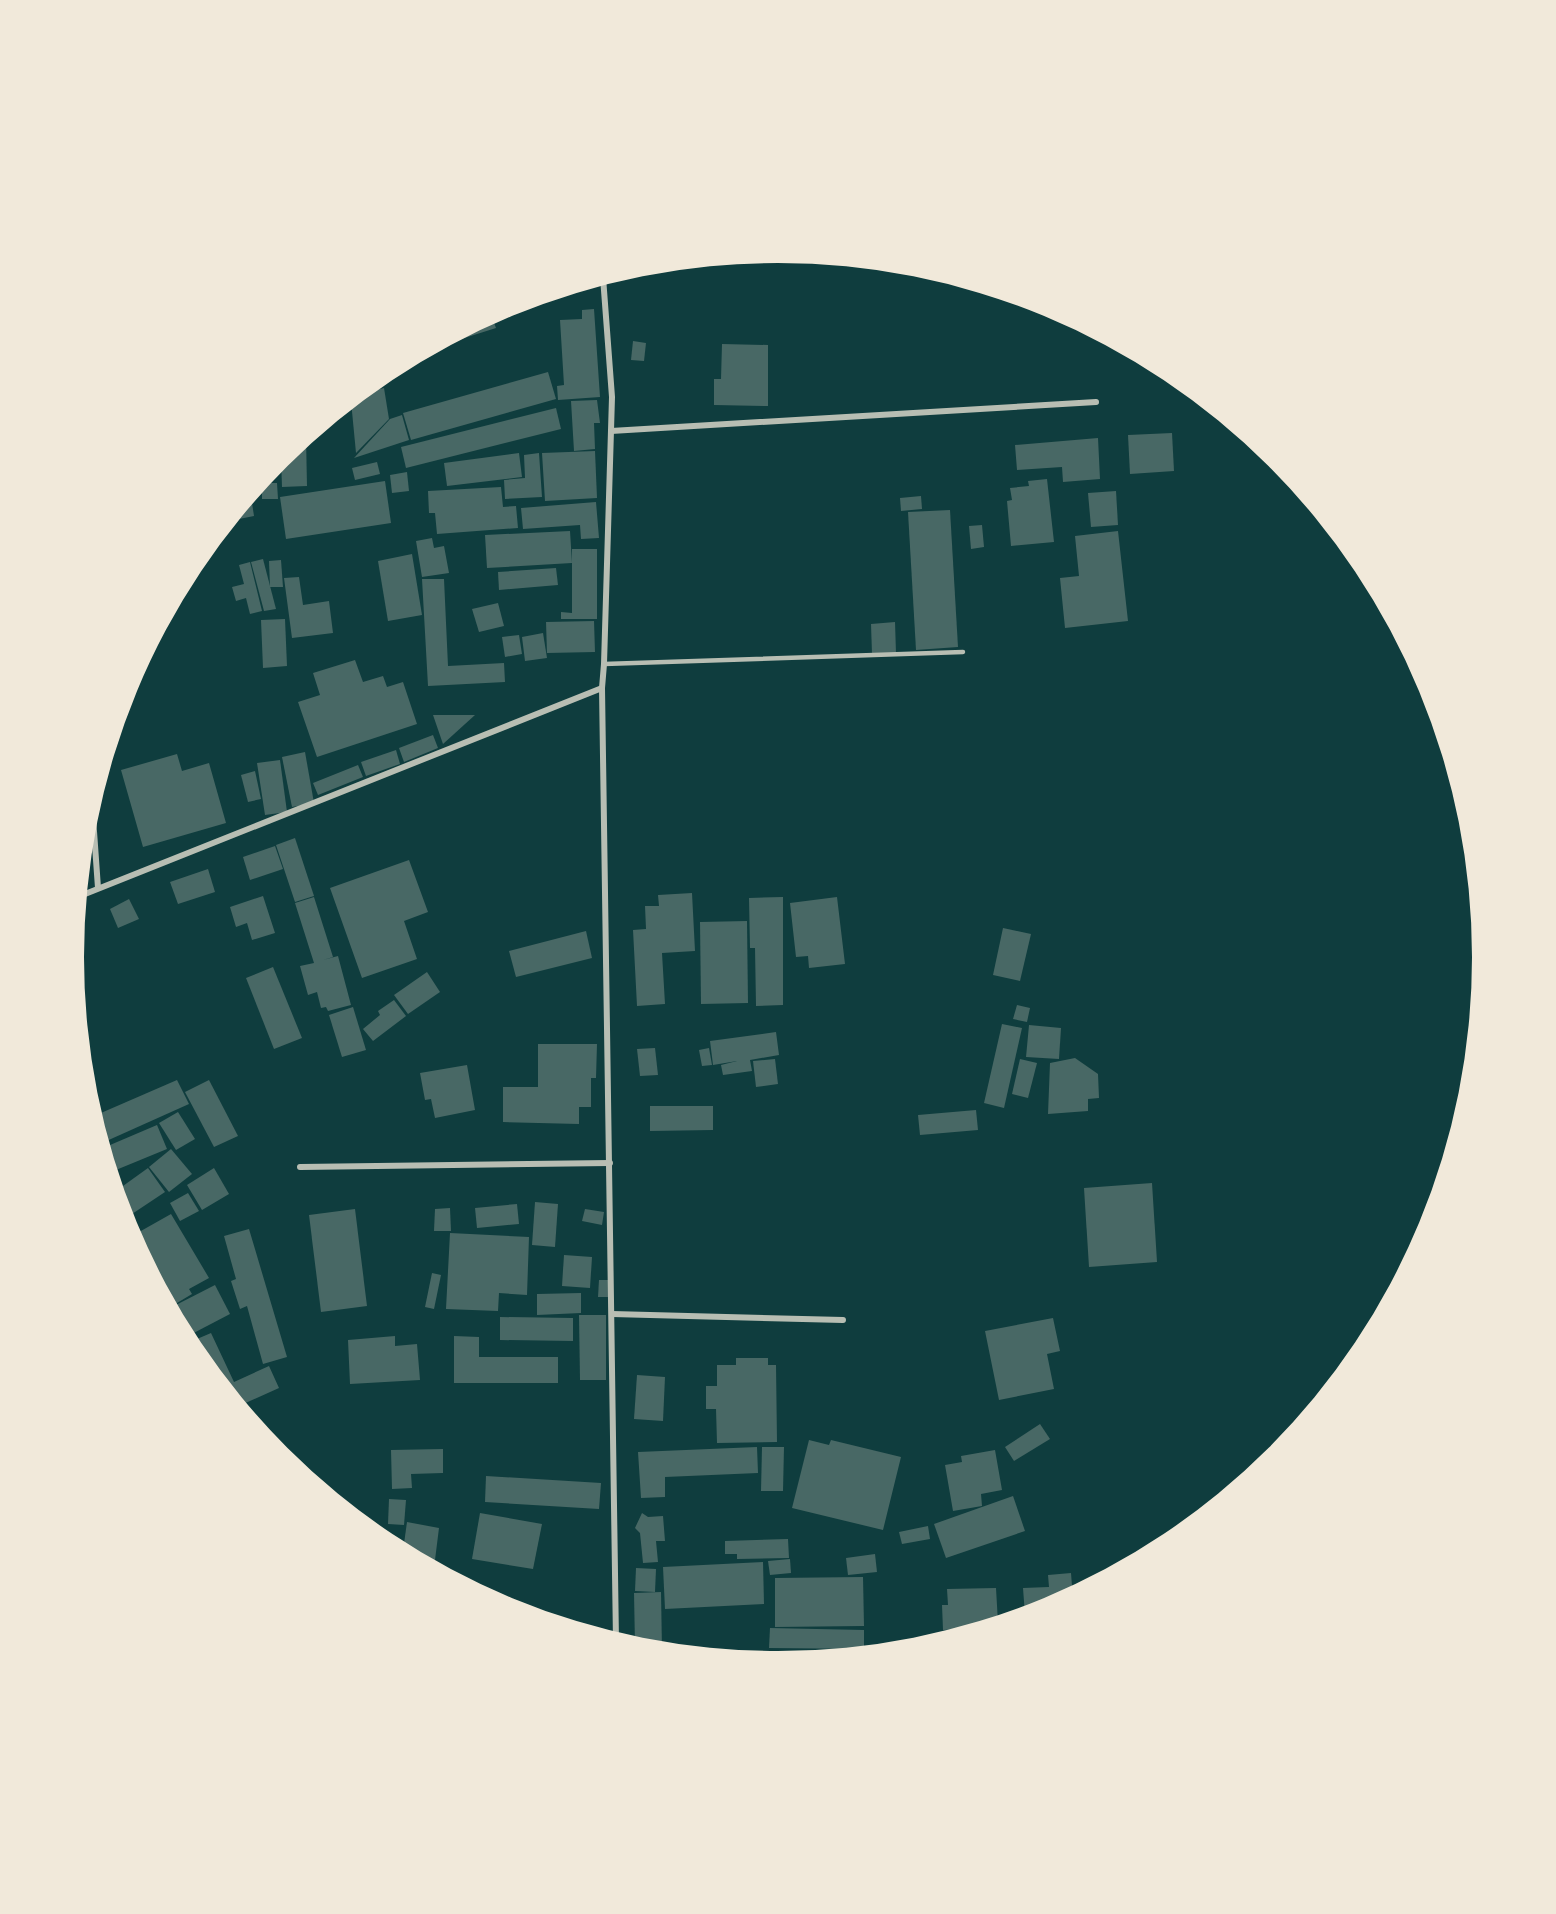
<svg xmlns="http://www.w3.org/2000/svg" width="1556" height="1914" font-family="Arial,sans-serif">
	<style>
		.building { fill: #486865 }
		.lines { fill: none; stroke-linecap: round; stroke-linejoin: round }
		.service { stroke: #b8beb3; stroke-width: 4.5 }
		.minor { stroke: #b8beb3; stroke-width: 6 }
	</style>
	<rect width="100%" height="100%" fill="#0f3d3e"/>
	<g class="building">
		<polygon points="594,309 600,397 558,400 557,386 564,385 560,320 582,319 582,310"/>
		<polygon points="491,315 496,328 433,348 433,347"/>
		<polygon points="633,341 646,343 644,361 631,360"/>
		<polygon points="722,344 768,345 768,406 714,405 714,379 721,379"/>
		<polygon points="548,372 556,399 411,440 403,413"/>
		<polygon points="384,388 389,419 356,453 351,401 359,394"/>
		<polygon points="597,400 600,423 594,423 595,449 574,451 571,401"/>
		<polygon points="556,408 561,429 406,468 401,447"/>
		<polygon points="402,415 409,440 354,458 390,419"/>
		<polygon points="1172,433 1174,471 1130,474 1128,435"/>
		<polygon points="306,437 307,486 282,487 281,458"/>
		<polygon points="1098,438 1100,479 1063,482 1062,467 1017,470 1015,445"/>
		<polygon points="595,451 597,498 545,501 542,453"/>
		<polygon points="519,453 522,477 447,486 444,463"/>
		<polygon points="539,453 542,497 505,499 504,480 525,478 524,455"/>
		<polygon points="377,462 380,474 355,480 352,468"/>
		<polygon points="407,472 409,491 392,493 390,475"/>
		<polygon points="1047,479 1054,542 1011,546 1007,501 1012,500 1010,488 1029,486 1028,481"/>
		<polygon points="385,481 391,523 286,539 280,497"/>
		<polygon points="262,483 277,483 278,499 262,499"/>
		<polygon points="501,487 503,507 516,506 518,528 437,534 435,513 429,513 428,491"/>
		<polygon points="1116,491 1118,525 1091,527 1088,493"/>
		<polygon points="921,496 922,509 901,511 900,498"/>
		<polygon points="596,502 599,538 581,539 580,525 523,529 521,508"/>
		<polygon points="252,503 254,516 229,521 242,505"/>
		<polygon points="950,510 958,647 916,650 908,512"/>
		<polygon points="982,525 984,547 971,549 969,526"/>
		<polygon points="570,531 572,563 487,568 485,535"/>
		<polygon points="1118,531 1128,621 1065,628 1060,578 1079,576 1075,536"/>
		<polygon points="432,538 434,548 444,546 449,573 422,577 416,541"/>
		<polygon points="572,549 597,549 597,619 561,619 561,612 572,613"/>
		<polygon points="412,554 422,615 388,621 378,561"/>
		<polygon points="263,559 276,609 264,611 251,562"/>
		<polygon points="281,560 283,587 270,587 269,561"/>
		<polygon points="250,562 262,611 250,614 246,598 236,601 232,587 244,584 239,565"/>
		<polygon points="556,568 558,585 499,590 498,572"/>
		<polygon points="299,577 303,605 329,601 333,633 292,638 284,578"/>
		<polygon points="422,579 444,579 448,666 504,663 505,682 428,686"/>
		<polygon points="498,603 504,626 479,632 472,609"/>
		<polygon points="285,619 287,666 263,668 261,620"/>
		<polygon points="594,621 595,652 547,653 546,622"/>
		<polygon points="895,622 896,653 872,654 871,624"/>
		<polygon points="543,633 547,658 525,661 522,637"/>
		<polygon points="519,635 522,654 505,657 502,637"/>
		<polygon points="355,660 363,682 383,676 387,687 403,682 417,724 317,757 298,702 320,695 313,673"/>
		<polygon points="433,715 475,715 443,744"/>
		<polygon points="433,735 438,748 404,762 399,748"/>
		<polygon points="396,750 400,764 366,776 361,762"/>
		<polygon points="305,752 314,803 292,807 282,757"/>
		<polygon points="177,754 182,771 209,763 226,823 143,847 121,770"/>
		<polygon points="280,760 287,812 265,815 257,763"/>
		<polygon points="358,765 363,777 318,795 313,783"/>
		<polygon points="255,771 261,799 248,802 241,775"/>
		<polygon points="295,838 314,896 295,902 276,845"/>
		<polygon points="275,846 283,869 250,880 243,857"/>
		<polygon points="409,860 428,912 404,921 417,959 362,978 330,888"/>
		<polygon points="208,869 215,892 178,904 170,882"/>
		<polygon points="692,893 695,951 662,953 665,1004 637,1006 633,930 646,929 645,906 659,906 658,895"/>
		<polygon points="263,896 275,933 252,940 247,923 236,927 230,907"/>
		<polygon points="314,897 333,957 323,960 338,956 351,1005 328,1011 326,1007 321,1008 317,992 308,995 300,966 314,963 295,903"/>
		<polygon points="783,897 783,1005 756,1006 755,948 750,948 749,898"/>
		<polygon points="837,897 845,964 809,968 808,956 796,957 790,903"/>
		<polygon points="129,899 139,919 118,928 110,909"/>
		<polygon points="747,921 748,1003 701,1004 700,922"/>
		<polygon points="1003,928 1031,934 1020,981 993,975"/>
		<polygon points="586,931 592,958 516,977 509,951"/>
		<polygon points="273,967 302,1038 274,1049 246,978"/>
		<polygon points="427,972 440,992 408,1014 394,995"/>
		<polygon points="394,1000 406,1016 373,1041 363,1029 380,1015 378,1011"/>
		<polygon points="1017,1005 1030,1008 1027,1022 1013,1019"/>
		<polygon points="353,1007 366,1050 342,1057 329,1015"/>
		<polygon points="1002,1024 1022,1028 1004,1108 984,1103"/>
		<polygon points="1029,1025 1061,1028 1059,1059 1026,1057"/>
		<polygon points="776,1032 779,1055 750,1060 752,1071 723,1075 721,1065 737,1061 713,1065 710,1041"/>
		<polygon points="538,1044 597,1044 596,1078 591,1078 591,1107 579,1107 579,1124 503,1122 503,1087 538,1087"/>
		<polygon points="655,1048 658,1075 640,1076 637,1049"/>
		<polygon points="709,1048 712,1065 702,1066 699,1050"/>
		<polygon points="1075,1058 1098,1074 1099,1098 1088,1099 1088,1111 1048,1114 1050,1063"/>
		<polygon points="775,1059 778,1084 756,1087 753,1061"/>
		<polygon points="1020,1059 1037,1063 1028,1098 1012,1094"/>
		<polygon points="467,1065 475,1110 435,1118 431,1099 425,1100 420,1073"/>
		<polygon points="177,1080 189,1104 102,1143 94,1116"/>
		<polygon points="209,1080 238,1136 214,1147 185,1092"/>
		<polygon points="650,1106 713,1106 713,1130 650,1131"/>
		<polygon points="976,1110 978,1130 920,1135 918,1115"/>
		<polygon points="178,1112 195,1139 176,1150 159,1123"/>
		<polygon points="157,1125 167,1149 111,1172 103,1148"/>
		<polygon points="171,1149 192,1174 169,1192 149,1167"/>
		<polygon points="148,1168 165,1192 132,1214 116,1191"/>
		<polygon points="214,1168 229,1194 202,1210 187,1185"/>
		<polygon points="1152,1183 1157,1262 1089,1267 1084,1188"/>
		<polygon points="188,1193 199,1211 180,1221 170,1203"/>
		<polygon points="120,1200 136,1223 128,1228 127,1226"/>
		<polygon points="535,1202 558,1204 555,1247 532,1245"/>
		<polygon points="517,1204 519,1224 477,1228 475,1208"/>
		<polygon points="450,1208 451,1231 434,1231 435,1209"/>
		<polygon points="355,1209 367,1306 321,1312 309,1215"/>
		<polygon points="585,1209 604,1212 602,1225 582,1221"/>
		<polygon points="171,1214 209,1278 189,1289 192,1294 172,1306 132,1236"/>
		<polygon points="249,1229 287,1357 263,1364 247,1306 240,1309 231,1281 236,1279 224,1236"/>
		<polygon points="450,1233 529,1237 527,1295 499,1293 498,1311 446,1309"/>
		<polygon points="564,1255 592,1257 590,1288 562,1286"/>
		<polygon points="432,1273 441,1275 434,1309 425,1307"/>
		<polygon points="599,1280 611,1280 611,1297 598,1297"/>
		<polygon points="215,1285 230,1314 186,1337 170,1308"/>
		<polygon points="581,1293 581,1313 537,1315 537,1294"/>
		<polygon points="579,1315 606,1315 606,1380 580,1380"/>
		<polygon points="500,1317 573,1318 573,1341 500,1340"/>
		<polygon points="1053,1318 1060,1351 1047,1354 1054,1389 999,1400 985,1331"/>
		<polygon points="211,1333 234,1382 269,1366 279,1388 239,1406 194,1350 190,1342"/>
		<polygon points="395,1336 395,1346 417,1344 420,1380 350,1384 348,1340"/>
		<polygon points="454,1336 479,1337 479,1357 558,1357 558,1383 454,1383"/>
		<polygon points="736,1358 768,1358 768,1365 776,1365 777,1442 717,1443 716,1409 706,1409 706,1386 717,1386 717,1365 736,1365"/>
		<polygon points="637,1375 665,1377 663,1421 634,1419"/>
		<polygon points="1040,1424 1050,1439 1014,1461 1005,1447"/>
		<polygon points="809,1440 829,1445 831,1440 901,1457 883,1530 792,1508"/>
		<polygon points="757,1447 758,1473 665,1477 665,1497 641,1498 638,1452"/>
		<polygon points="762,1447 784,1447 783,1491 761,1491"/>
		<polygon points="443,1449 443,1473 411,1474 412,1488 392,1489 391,1450"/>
		<polygon points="995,1450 1002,1490 981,1494 982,1506 953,1511 945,1465 962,1462 961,1456"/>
		<polygon points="486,1476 601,1483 599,1509 485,1502"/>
		<polygon points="1013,1496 1025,1531 946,1558 934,1524"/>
		<polygon points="389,1499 406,1500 404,1525 388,1524"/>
		<polygon points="480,1513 542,1524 533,1569 472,1559"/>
		<polygon points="642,1513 648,1517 663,1516 665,1541 656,1541 658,1562 643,1563 640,1533 635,1528"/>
		<polygon points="407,1522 439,1528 434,1568 403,1551"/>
		<polygon points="928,1526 930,1539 902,1544 899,1532"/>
		<polygon points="788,1539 789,1558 737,1559 737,1554 725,1554 725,1541"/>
		<polygon points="875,1554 877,1572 848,1575 846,1558"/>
		<polygon points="790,1559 791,1573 770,1575 768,1561"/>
		<polygon points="763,1562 764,1604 665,1609 663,1567"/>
		<polygon points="636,1568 656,1569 655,1592 635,1591"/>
		<polygon points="1071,1573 1072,1586 1091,1584 1047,1608 1025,1615 1023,1588 1049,1587 1048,1575"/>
		<polygon points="863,1577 864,1626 775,1627 775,1578"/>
		<polygon points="996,1588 998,1623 980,1628 943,1630 942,1605 948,1605 947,1589"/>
		<polygon points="661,1592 662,1650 635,1646 634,1593"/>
		<polygon points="770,1628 864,1630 864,1649 769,1648"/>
		<polygon points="856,1652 856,1654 778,1661 703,1654 703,1653"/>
	</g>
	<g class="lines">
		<polyline class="service" points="604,664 963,652"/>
		<g class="minor">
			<polyline points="603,277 612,397 604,664 602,688 616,1641"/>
			<polyline points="611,431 1096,402"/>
			<polyline points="92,803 98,888"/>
			<polyline points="80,896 602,688"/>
			<polyline points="300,1167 610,1163"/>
			<polyline points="612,1314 843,1320"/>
		</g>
	</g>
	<path d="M0 0H1556V1914H0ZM84 957a694 694 0 1 1 1388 0a694 694 0 1 1-1388 0Z" fill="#f1e9da" fill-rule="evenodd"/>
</svg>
